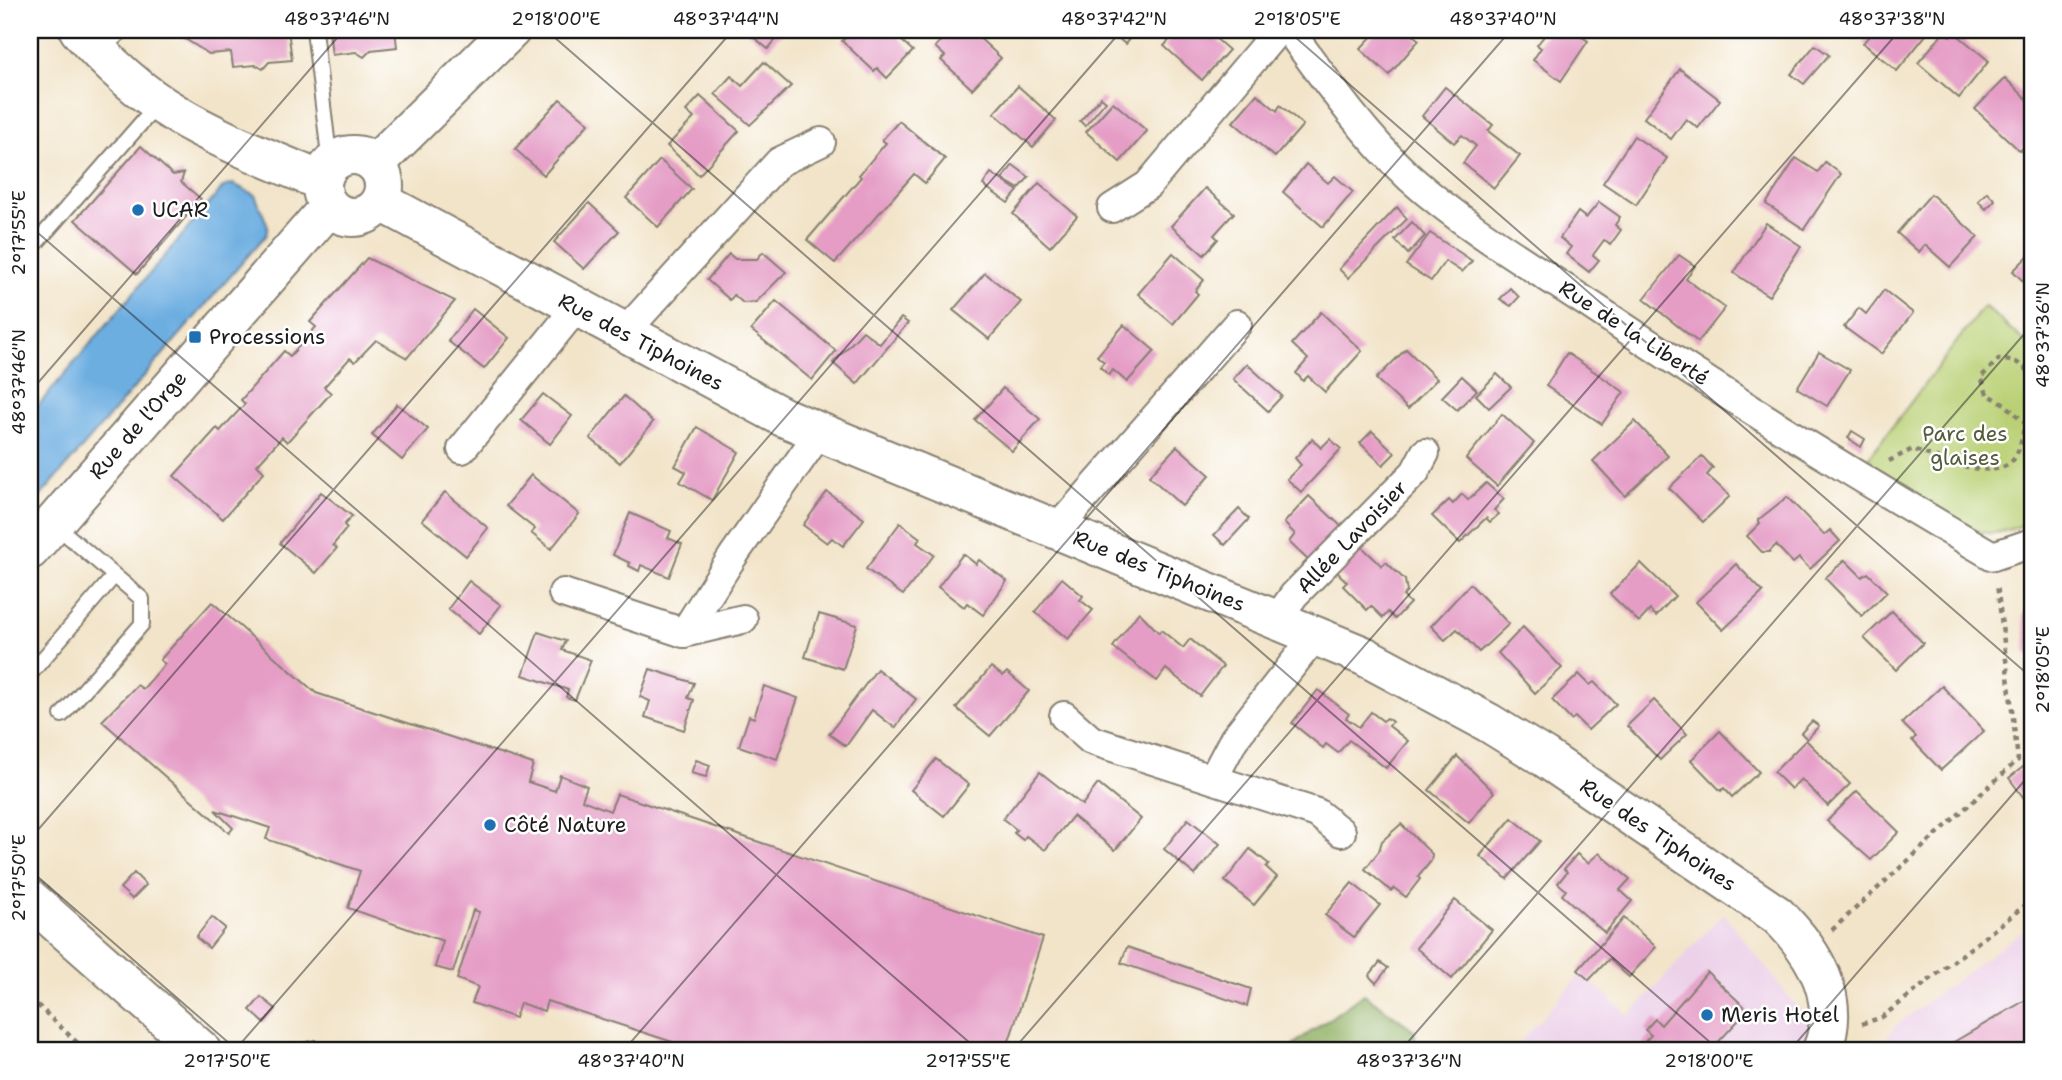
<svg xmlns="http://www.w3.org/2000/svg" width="2062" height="1080" font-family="'Shantell Sans',sans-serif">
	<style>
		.built { fill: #ecd1e9 }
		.green { fill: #bad074; stroke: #6b7648; stroke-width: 2 }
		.forest { fill: #93b266; stroke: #586741; stroke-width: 2 }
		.water { fill: #6daee1; stroke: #44657e; stroke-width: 2 }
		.building { fill: #e59dc6 }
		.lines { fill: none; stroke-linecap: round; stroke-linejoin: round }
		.lane-casing { stroke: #878072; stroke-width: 18 }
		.street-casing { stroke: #878072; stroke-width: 32 }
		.secondary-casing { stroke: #878072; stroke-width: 42 }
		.path { stroke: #878072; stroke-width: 4.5; stroke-dasharray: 5 5; stroke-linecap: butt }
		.lane { stroke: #fff; stroke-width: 14 }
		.street { stroke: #fff; stroke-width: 28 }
		.secondary { stroke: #fff; stroke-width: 38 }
		.ticks { fill: none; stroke: #1c1c1c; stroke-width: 2; stroke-opacity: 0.45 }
		.poi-dot { fill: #1f6fb2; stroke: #fff; stroke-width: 2.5 }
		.labels { text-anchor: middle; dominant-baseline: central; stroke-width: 5; stroke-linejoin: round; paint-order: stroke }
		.poi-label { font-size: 21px; fill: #1c1c1c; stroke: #fff; text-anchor: start }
		.street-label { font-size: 21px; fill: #1c1c1c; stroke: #fff }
		.park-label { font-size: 21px; fill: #535b3b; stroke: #fff }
		.neatline { fill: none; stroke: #1c1c1c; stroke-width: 2.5 }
		.ticks-label { font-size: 18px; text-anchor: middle; fill: #1c1c1c }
	</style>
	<rect width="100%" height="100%" fill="#fff"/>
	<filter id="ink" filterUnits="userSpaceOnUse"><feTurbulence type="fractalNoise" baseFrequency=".0143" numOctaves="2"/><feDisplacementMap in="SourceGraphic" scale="14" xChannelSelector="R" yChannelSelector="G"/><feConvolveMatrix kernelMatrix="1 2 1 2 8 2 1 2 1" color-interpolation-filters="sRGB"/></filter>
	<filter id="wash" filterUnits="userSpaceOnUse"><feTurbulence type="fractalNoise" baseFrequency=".00686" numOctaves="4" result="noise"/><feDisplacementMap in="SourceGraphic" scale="28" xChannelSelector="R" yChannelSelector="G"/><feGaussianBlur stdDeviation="1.57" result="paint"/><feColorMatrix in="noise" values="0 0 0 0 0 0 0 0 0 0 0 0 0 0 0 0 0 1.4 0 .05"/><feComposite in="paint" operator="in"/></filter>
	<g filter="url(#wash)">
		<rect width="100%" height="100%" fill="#f2e4c9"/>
		<g class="built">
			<polygon points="1723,913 1831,1050 1513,1050 1582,973 1629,1016"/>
			<polygon points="2032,924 2032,1050 1876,1050 1898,1024"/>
		</g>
		<path class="green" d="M1984 306 2032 348V521C2019 526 2005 533 1990 533 1963 534 1892 477 1867 460Z"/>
		<polygon class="forest" points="1364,994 1414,1030 1417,1050 1290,1050 1298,1041"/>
		<polygon class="water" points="233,184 255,195 268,226 266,235 33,505 30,502 30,415 223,187"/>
		<g id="blocks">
			<g class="building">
				<polygon points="171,30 288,30 292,60 269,62 263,69 256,65 233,67 231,52 209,54"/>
				<polygon points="329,30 395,30 397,47 371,50 364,57 356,52 332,55"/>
				<polygon points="745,30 784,30 768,49"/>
				<polygon points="853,30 890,30 913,51 887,78 877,68 874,71 842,41"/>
				<polygon points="950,30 971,30 1001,58 972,89 941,60 945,56 935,47"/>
				<polygon points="1109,30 1137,30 1125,44"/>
				<polygon points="1178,30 1206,30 1229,50 1202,80 1164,46"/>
				<polygon points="1378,30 1407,30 1419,40 1389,75 1360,49"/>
				<polygon points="1549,30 1572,30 1588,41 1561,81 1533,60 1541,48 1537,45"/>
				<polygon points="1874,30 1930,30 1897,71 1863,43"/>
				<polygon points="1944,32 1950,36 1954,32 1989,61 1959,98 1918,63"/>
				<polygon points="1815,45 1829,55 1804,84 1791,74"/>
				<polygon points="764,62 791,86 750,125 715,94 731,76 742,86"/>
				<polygon points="1680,69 1720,100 1698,128 1686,119 1671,139 1644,118"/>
				<polygon points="2005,78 2032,104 2032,138 2020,151 1975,109"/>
				<polygon points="1018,86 1056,120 1033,147 994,113"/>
				<polygon points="1445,87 1493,125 1488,131 1520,156 1494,188 1463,163 1476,146 1462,135 1454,143 1422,116"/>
				<polygon points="1257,94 1277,111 1280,105 1303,125 1275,157 1233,122"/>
				<polygon points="700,96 739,131 699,175 667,146 694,118 686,111"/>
				<polygon points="1101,97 1106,101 1085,126 1080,121"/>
				<polygon points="560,99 589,123 544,175 515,149"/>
				<polygon points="1113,102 1147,131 1120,162 1086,132"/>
				<polygon points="899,121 945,159 925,183 914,174 835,263 807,240 861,177 859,175 886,143 882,140"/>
				<polygon points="1634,136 1667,158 1636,205 1603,183"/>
				<polygon points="141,146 173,175 184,173 181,182 201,199 137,274 75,220"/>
				<polygon points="1796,158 1818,172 1825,162 1841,174 1804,229 1766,204"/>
				<polygon points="660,160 692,189 658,227 626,198"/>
				<polygon points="1306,164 1328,183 1335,176 1353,192 1323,227 1283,192"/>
				<polygon points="1013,165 1029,177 1019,189 1002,179"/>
				<polygon points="991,173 1018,191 1008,203 983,185"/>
				<polygon points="1039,183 1077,216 1050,247 1013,214"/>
				<polygon points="1205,188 1234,213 1214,235 1218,239 1204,255 1171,226"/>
				<polygon points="1987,192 1995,200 1986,209 1978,201"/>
				<polygon points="1931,194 1978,237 1950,267 1925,245 1919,252 1897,233"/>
				<polygon points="1599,202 1620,217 1615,225 1621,230 1610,245 1604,240 1593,255 1599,260 1589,272 1566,254 1571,247 1560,238 1578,212 1586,218"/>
				<polygon points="589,203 619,231 584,269 554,242"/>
				<polygon points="1397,207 1407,219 1348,278 1339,269"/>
				<polygon points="1412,222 1425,236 1408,254 1395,240"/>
				<polygon points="1766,223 1801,246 1769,296 1734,273"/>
				<polygon points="1430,233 1462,254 1472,261 1462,272 1445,261 1431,281 1406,265"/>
				<polygon points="763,252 786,272 756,302 743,303 734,295 730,300 707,280 729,254 735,259 757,259"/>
				<polygon points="2032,252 2032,290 2013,271"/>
				<polygon points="1173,253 1204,280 1195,291 1198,294 1173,324 1138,294"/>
				<polygon points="1679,255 1695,266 1686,279 1725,308 1698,342 1644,299"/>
				<polygon points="367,258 455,301 407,358 376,340 355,362 350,358 324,387 331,393 287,442 282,437 257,465 264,472 223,519 174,476 217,428 220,431 245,404 241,400 284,351 290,356 316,327 310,322"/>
				<polygon points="985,273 1021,302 989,339 953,310"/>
				<polygon points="1510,288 1519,297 1511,306 1500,299"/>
				<polygon points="1884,290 1913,313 1881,354 1844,327 1859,308 1866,314"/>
				<polygon points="776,301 836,351 812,380 751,330"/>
				<polygon points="473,309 509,338 484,369 448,341"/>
				<polygon points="1321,312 1362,351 1325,392 1308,376 1303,381 1296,373 1308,359 1292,344"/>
				<polygon points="901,318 908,323 857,384 833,363 863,331 880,344"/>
				<polygon points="1124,325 1155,351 1127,382 1113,370 1109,375 1100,367 1104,362 1097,356"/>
				<polygon points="1406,349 1437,379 1408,409 1376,379"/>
				<polygon points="1819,352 1850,370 1827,406 1797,388"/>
				<polygon points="1567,353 1624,392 1602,424 1546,386"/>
				<polygon points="1247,364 1282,396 1268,411 1233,379"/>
				<polygon points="1497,374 1511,387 1489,408 1476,395"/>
				<polygon points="1462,376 1477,390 1457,410 1442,397"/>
				<polygon points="1003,388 1040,419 1012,451 975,420"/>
				<polygon points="543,394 572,416 550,444 521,420"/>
				<polygon points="624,396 653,422 620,463 590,438"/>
				<polygon points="397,404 428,429 402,460 372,435"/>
				<polygon points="1502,414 1534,443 1497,486 1466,459"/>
				<polygon points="1635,421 1668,456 1625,496 1593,461"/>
				<polygon points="697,427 739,452 712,500 680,482 686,472 675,466"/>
				<polygon points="1372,431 1395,453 1383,465 1360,443"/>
				<polygon points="1852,431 1865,439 1861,447 1848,438"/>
				<polygon points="1312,439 1321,448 1330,439 1341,449 1301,492 1287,479 1301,465 1295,458"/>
				<polygon points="1177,446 1210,475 1182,506 1149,476"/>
				<polygon points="1702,456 1713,468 1707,475 1730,496 1703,522 1669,488"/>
				<polygon points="531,475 579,514 551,549 531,533 535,529 506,506"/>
				<polygon points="1486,483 1504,499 1494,510 1499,514 1490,522 1486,518 1460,543 1432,516 1449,500 1453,504 1462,494 1468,500"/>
				<polygon points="321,492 352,516 344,525 347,528 333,545 337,548 316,573 280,543"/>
				<polygon points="445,492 488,528 466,556 422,520"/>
				<polygon points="827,492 864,519 843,546 832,538 827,543 803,525"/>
				<polygon points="1309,496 1343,528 1311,563 1289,542 1295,534 1284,523"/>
				<polygon points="1787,497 1824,535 1830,530 1840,541 1810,569 1799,558 1793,563 1776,545 1769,552 1762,552 1747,536 1760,523 1758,520"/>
				<polygon points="1239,509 1249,519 1225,545 1214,535"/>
				<polygon points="630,513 671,531 668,538 682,544 669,577 641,565 639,571 629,566 630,563 613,555"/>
				<polygon points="900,523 920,538 917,543 934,555 903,595 866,569"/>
				<polygon points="1360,545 1382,566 1386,562 1405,580 1407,592 1403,596 1410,603 1395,619 1388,612 1383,618 1371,606 1367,610 1343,586 1347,582 1336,571"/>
				<polygon points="963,554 976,564 979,560 1007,581 983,615 967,603 964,607 938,587"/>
				<polygon points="1845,560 1862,577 1868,573 1887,592 1862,616 1825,578"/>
				<polygon points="1641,563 1675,596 1656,616 1650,610 1639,622 1610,594"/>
				<polygon points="1736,564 1763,592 1723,630 1696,602"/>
				<polygon points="1062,578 1083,596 1080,600 1093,610 1068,639 1035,612"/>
				<polygon points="469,581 501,605 479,634 448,609"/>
				<polygon points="1470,584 1509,624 1479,652 1457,629 1445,640 1431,626"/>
				<polygon points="212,602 316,693 533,764 528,782 555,791 560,775 587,786 582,800 610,811 617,794 1043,938 1006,1050 697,1050 547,1001 544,1011 520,1003 515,1018 472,1003 478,987 457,979 479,912 473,910 453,972 435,967 443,941 348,908 360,871 266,839 270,828 215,810 233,828 229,833 102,721 137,685 143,689 165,664 160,660"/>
				<polygon points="1892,611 1923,643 1896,670 1864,638"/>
				<polygon points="1139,612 1159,633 1161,630 1183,648 1190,639 1223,666 1200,696 1166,669 1157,681 1113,647"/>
				<polygon points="2032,613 2032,654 2027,654 2023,614"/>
				<polygon points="819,614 857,625 843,669 805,657"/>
				<polygon points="1523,627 1562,668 1535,693 1498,653"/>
				<polygon points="538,632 566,641 562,650 591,660 575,700 566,697 568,690 523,675"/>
				<polygon points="991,667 1003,676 1007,672 1029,691 990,736 956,708"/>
				<polygon points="650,669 694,683 688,698 694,700 684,730 645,717 650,701 640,697"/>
				<polygon points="877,669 916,699 895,728 872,710 846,746 829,734"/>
				<polygon points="1579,674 1590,685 1594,682 1616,704 1588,730 1575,717 1571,720 1552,700"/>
				<polygon points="764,686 798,698 777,759 739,746 749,716 754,718"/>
				<polygon points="1942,686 1984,731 1941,770 1912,740 1916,737 1902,723"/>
				<polygon points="1318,690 1349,714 1346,718 1359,727 1371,712 1383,721 1387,718 1392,722 1389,726 1408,741 1386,768 1349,740 1338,753 1326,744 1323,748 1292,723"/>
				<polygon points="1654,700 1687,734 1660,760 1627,726"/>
				<polygon points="1812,721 1819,726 1807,739 1801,733"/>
				<polygon points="1720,731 1759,772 1732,797 1724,788 1721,791 1691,760"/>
				<polygon points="1806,740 1850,784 1828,806 1801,779 1791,789 1774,772"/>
				<polygon points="1457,756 1494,792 1469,823 1429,790"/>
				<polygon points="936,759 969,785 944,816 911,790"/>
				<polygon points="696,760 710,765 706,777 691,773"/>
				<polygon points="2032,760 2032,809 2009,778"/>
				<polygon points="1040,772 1082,805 1098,784 1141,819 1115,850 1073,816 1045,850 1026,836 1023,840 1014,833 1017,830 1003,819"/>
				<polygon points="1857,791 1899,832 1871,860 1827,821"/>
				<polygon points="1512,818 1540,841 1507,879 1480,856"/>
				<polygon points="1188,819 1220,844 1195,875 1164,849"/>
				<polygon points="1401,824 1432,854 1431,861 1418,877 1420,879 1406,897 1394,888 1391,891 1365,869 1379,851 1382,841"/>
				<polygon points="1250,849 1269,864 1266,867 1277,877 1254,905 1225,881"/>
				<polygon points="1599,853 1630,879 1620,890 1632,901 1605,933 1562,895 1566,890 1558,883 1567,872 1564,869 1577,854 1588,863"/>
				<polygon points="134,873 146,885 132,899 120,888"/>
				<polygon points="1352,883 1380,905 1354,937 1325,915"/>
				<polygon points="1455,900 1492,930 1452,979 1416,948"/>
				<polygon points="212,917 225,928 209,948 196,937"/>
				<polygon points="1624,918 1656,947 1629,977 1609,959 1589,980 1578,970"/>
				<polygon points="1127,947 1251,989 1247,1006 1121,963"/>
				<polygon points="1380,962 1388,968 1376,983 1369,976"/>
				<polygon points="1707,972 1748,1010 1711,1050 1637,1050 1651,1035 1645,1030 1655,1019 1661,1025"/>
				<polygon points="2032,984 2032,1050 1956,1050 1952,1043 2031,997 2026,988"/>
				<polygon points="261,997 276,1009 264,1023 250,1010"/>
				<polygon points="315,1040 317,1050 302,1050 300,1044"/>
			</g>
		</g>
	</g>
	<g filter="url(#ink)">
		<use href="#blocks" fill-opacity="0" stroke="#878072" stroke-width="2"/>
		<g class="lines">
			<g class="lane-casing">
				<g id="lane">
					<polyline points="314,30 330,164"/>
					<polyline points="99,51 123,30"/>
					<polyline points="30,250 157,105"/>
					<polyline points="54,524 142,599 142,624 62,715"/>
					<polyline points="30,674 114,576"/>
				</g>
			</g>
			<g class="street-casing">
				<g id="street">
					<path d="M1289 30C1326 81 1364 135 1410 178 1465 227 1531 266 1592 306 1723 394 1857 477 1993 556L2032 543"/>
					<polyline points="1112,208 1148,185 1278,30"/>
					<polyline points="624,333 779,162 821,142"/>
					<polyline points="462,449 576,308"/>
					<polyline points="1057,529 1237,324"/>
					<polyline points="563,593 684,633 733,556 819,433"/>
					<polyline points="1277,619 1294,595 1415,472 1425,453"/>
					<polyline points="684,633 743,619"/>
					<polyline points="1064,716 1091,740 1317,813 1341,832"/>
					<polyline points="1214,777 1234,739 1316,635"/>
				</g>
			</g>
			<g class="secondary-casing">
				<g id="secondary">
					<path d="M79 30C154 118 219 137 321 181"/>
					<circle cx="353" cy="186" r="31"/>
					<polyline points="375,164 511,30"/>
					<path d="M380 201 783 417 1364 656 1489 723 1544 757 1777 915C1814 951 1843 999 1822 1050"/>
					<polyline points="30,550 329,207"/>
					<polyline points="30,899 201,1050"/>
				</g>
			</g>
			<g class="path">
				<path d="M1889 461 1913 449C1936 458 1995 483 2013 460 2021 449 2022 436 2025 423L2005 404 1987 394 1981 377 1999 359 2016 362 2032 373"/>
				<polyline points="1832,930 2018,760 1997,584"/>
				<polyline points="30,998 85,1050"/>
				<polyline points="1862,1024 1882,1017 2032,900"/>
			</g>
			<use href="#lane" class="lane"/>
			<use href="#street" class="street"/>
			<use href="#secondary" class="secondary"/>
		</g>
	</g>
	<path class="ticks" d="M546 30 1719 1050M1287 30 2032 678M2028 30 2032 33M30 226 978 1050M30 392 344 30M30 839 733 30M30 870 237 1050M235 1050 1122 30M624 1050 1511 30M1013 1050 1900 30M1401 1050 2032 325M1790 1050 2032 772"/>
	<g class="poi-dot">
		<circle cx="138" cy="210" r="7"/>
		<rect x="188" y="330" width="14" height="14" rx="3.5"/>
		<circle cx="490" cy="825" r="7"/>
		<circle cx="1707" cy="1015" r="7"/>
	</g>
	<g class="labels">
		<g class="poi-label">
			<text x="152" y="210">UCAR</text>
			<text x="209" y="337">Processions</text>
			<text x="504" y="825">Côté Nature</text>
			<text x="1721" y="1015">Meris Hotel</text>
		</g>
		<g class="street-label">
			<text transform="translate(1634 333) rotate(33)">Rue de la Liberté</text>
			<text transform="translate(641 342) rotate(28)">Rue des Tiphoines</text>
			<text transform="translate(138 425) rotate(-49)">Rue de l'Orge</text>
			<text transform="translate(1352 537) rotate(-46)">Allée Lavoisier</text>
			<text transform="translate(1159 571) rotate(22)">Rue des Tiphoines</text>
			<text transform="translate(1658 835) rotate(34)">Rue des Tiphoines</text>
		</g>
		<g class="park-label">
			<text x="1965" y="434">Parc des<tspan x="1965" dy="24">glaises</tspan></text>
		</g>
	</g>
	<rect width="2062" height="1080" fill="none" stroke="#fff" stroke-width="77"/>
	<rect x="38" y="38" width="1986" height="1004" class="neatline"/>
	<g class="ticks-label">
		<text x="337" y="25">48°37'46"N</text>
		<text x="556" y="25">2°18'00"E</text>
		<text x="726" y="25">48°37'44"N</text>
		<text x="1114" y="25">48°37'42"N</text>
		<text x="1297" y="25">2°18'05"E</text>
		<text x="1503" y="25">48°37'40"N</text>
		<text x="1892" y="25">48°37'38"N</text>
		<text transform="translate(19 233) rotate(-90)" y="6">2°17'55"E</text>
		<text transform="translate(2043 335) rotate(-90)" y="6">48°37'36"N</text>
		<text transform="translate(19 382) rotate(-90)" y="6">48°37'46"N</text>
		<text transform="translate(2043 670) rotate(-90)" y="6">2°18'05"E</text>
		<text transform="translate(19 878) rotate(-90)" y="6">2°17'50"E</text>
		<text x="227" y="1067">2°17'50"E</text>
		<text x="631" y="1067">48°37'40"N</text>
		<text x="968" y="1067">2°17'55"E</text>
		<text x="1409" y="1067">48°37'36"N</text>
		<text x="1709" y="1067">2°18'00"E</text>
	</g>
</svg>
